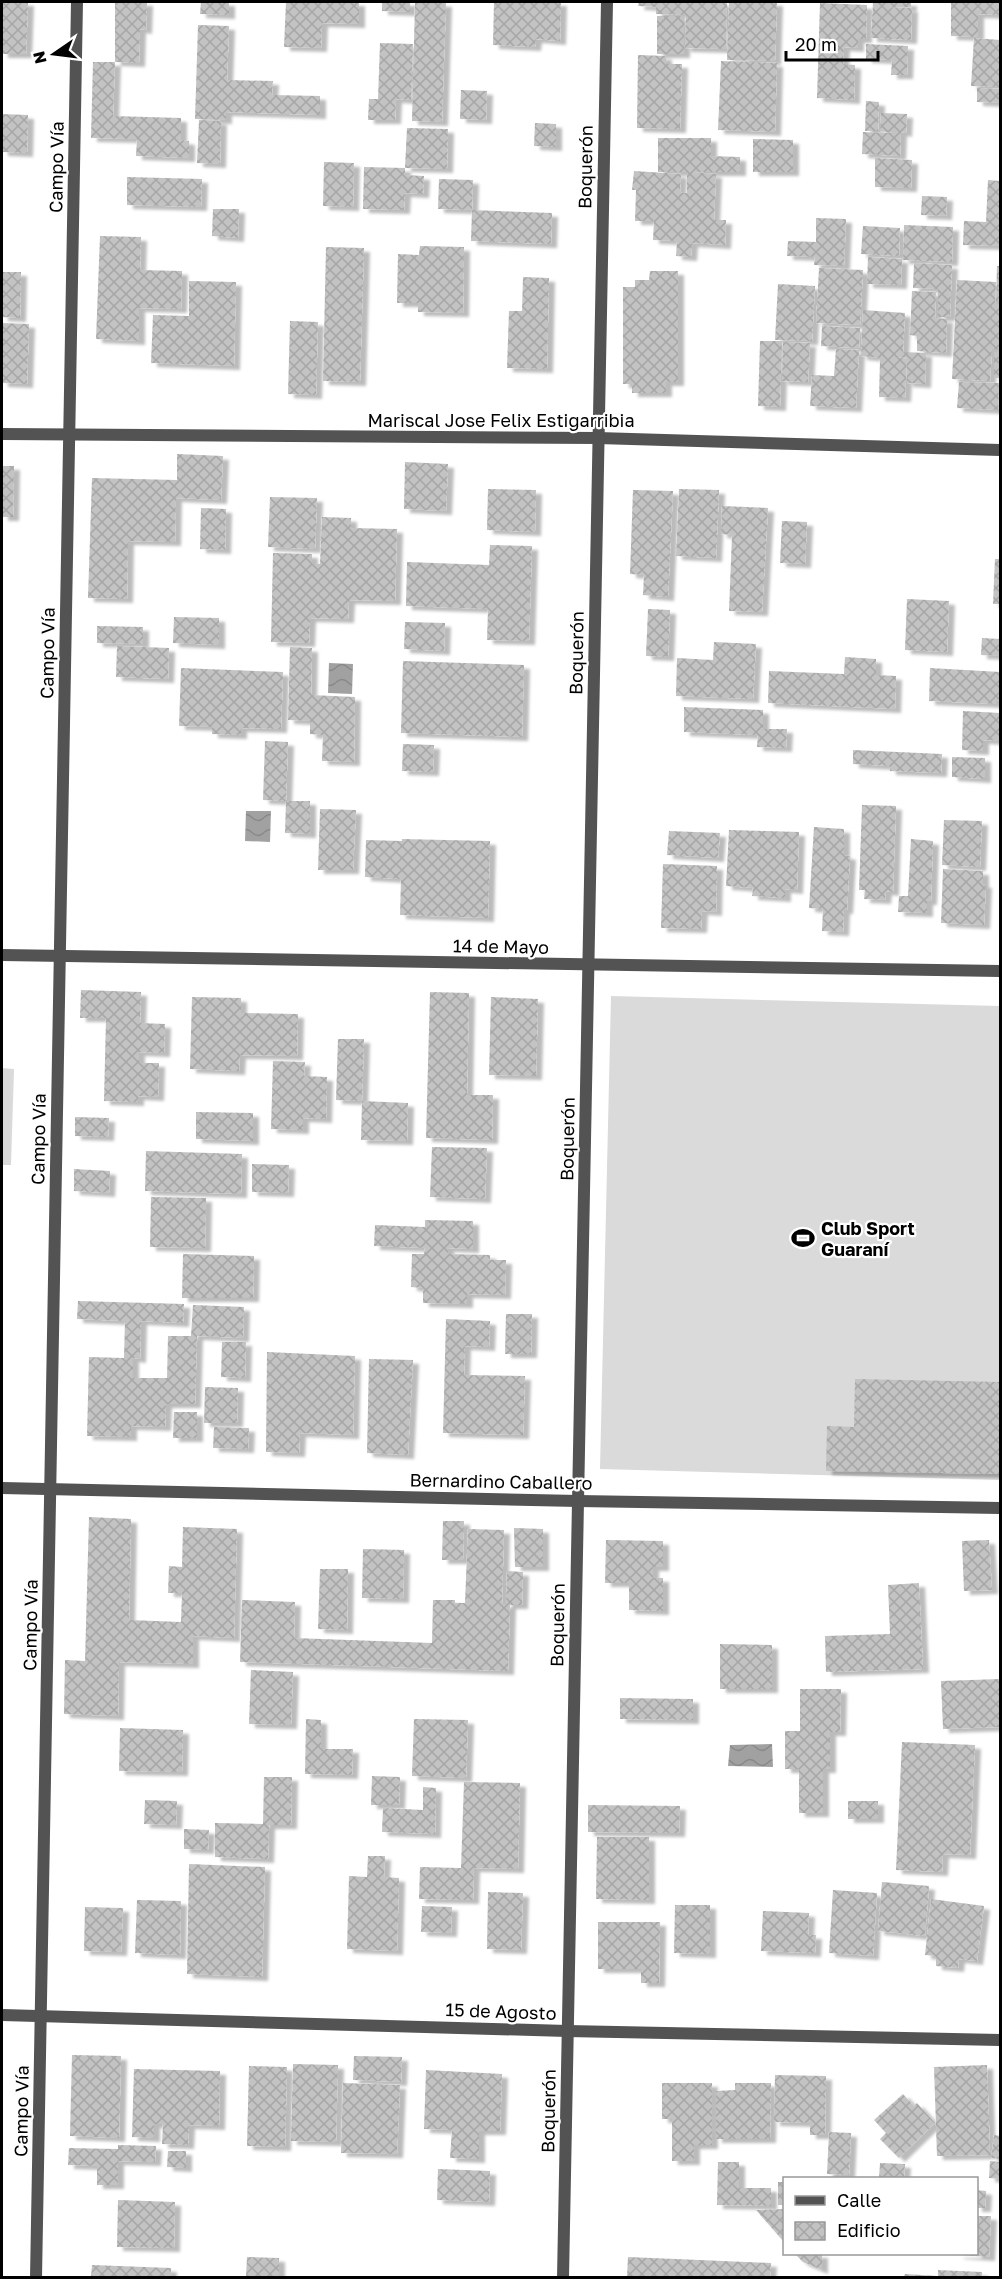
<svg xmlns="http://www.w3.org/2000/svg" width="1002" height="2279" font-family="'Golos Text',sans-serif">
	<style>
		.pitch { fill: #dadada }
		.water { fill: url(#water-waves) }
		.building { fill: url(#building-cross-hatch); filter: url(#shadow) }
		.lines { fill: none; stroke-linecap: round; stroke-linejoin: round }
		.street { stroke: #535353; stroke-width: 12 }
		.labels { text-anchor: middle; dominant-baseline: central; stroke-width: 4.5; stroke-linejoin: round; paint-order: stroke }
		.street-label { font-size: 18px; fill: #000; stroke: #fff }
		.poi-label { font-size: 18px; font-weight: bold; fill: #000; stroke: #fff; text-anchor: start }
	</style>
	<defs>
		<pattern id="water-waves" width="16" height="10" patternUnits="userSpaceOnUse" patternTransform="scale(1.5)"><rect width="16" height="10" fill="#a1a1a1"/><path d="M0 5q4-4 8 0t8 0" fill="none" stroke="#898989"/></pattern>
		<pattern id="building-cross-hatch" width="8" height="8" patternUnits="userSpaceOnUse" patternTransform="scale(1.5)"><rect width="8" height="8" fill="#c3c3c3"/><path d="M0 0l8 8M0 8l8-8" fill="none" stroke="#a6a6a6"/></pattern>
		<filter id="shadow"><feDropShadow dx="6" dy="4" stdDeviation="1.5" flood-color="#0004"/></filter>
	</defs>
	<rect width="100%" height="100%" fill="#fff"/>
	<g class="pitch">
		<polygon points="611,996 1000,1006 1000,1480 600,1469"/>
		<polygon points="2,1068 14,1069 11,1165 2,1165"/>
	</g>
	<g class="water">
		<polygon points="329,663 353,664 352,694 328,693"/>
		<polygon points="246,811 271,811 270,842 245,841"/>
		<polygon points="772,1744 773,1767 728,1766 730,1745"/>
	</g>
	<g class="building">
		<polygon points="2,2 28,2 26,54 2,54"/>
		<polygon points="115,2 147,2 146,30 140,29 139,63 115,62"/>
		<polygon points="201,2 229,2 229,15 200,14"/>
		<polygon points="286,2 359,2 359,24 322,23 321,48 284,47"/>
		<polygon points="382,2 410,2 410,12 382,11"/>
		<polygon points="415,2 446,3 442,122 412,121"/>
		<polygon points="494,2 561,2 560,41 536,39 535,47 493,45"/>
		<polygon points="639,2 727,2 726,49 685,48 686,15 656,14 656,7 638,6"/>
		<polygon points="729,2 777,2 775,61 727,60"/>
		<polygon points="873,2 911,2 911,7 888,7 912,8 911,40 871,38"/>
		<polygon points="951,2 1000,2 1000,15 978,14 978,37 951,36"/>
		<polygon points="820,3 867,5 866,39 858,39 858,48 844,47 843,64 855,65 854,100 817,98"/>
		<rect x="657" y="16" width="27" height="38"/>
		<polygon points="198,25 229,26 227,80 273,81 272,95 320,96 320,115 226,112 226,120 195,119"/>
		<polygon points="974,38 1000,40 999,87 971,86"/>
		<polygon points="380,43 413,44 411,100 396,99 395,120 368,120 369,99 378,99"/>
		<polygon points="866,44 908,46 907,75 891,75 892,60 866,59"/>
		<polygon points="638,55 666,56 666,64 682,64 680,129 637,128"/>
		<polygon points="721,61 777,63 775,132 718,130"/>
		<polygon points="93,62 115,62 113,116 181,118 181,140 189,141 189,158 136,156 137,139 91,138"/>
		<polygon points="977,88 1000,89 1000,103 977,102"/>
		<polygon points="461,90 487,91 486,120 460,119"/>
		<polygon points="866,101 879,102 878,131 865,131"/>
		<polygon points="881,113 907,114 906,133 901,132 900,156 862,154 863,132 893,133 880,131"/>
		<polygon points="2,114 28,115 27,153 2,152"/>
		<polygon points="199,120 221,121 220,164 197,163"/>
		<polygon points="535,123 556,124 556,147 534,146"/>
		<polygon points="407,128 448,129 447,169 405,168"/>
		<polygon points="658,138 711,138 711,156 740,157 740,172 693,172 716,174 714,220 726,220 725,245 692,243 691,257 676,256 677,241 653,240 654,221 635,221 636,190 632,190 634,171 681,174 680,192 687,193 687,172 658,172"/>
		<polygon points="753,139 793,140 793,172 753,172"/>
		<polygon points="875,158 912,160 911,188 875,187"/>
		<polygon points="324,162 354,163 353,207 323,206"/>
		<polygon points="364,167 405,168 405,175 424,176 423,194 405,193 404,210 363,209"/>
		<polygon points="127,177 202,179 201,207 127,205"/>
		<polygon points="439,179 473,180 472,210 552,213 551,244 471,241 472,210 438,209"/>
		<polygon points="988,180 1000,181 1000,246 963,245 964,221 986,222"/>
		<polygon points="922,196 947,197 946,216 921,215"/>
		<polygon points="213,209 239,209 238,238 212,236"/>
		<polygon points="816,218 846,219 844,266 814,265 815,257 787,256 788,241 816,242"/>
		<polygon points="904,225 953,227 952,262 903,260"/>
		<polygon points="863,226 900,228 899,256 861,254"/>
		<polygon points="100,236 141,237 140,270 182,271 181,309 139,308 139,341 96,339"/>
		<polygon points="420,246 464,247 463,313 418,312 418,303 397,303 398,254 419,255"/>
		<polygon points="326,247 364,248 360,382 323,381"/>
		<polygon points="868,257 902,259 901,285 867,284"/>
		<polygon points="914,263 952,265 950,317 938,317 938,289 913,288"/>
		<polygon points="997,266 1000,266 1000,301 996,301"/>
		<polygon points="819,268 863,270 860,325 816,323"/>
		<polygon points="650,271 678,271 678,382 666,382 666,393 632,393 632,384 623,384 623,287 635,287 635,280 649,280"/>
		<polygon points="2,272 21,272 20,318 2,317"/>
		<polygon points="523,277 549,278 547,369 507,368 509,311 522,311"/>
		<polygon points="957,280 996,282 995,303 1000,303 1000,349 992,349 990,381 952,379"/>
		<polygon points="189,281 236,282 234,366 151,363 153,315 189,316"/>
		<polygon points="778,284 815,286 812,341 775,340"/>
		<polygon points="912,291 936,292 935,318 947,319 946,353 917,351 917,336 910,335"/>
		<polygon points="863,310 905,313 903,352 926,353 925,384 907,383 907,358 896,357 907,359 905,398 879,397 880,358 861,356"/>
		<polygon points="290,321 318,322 316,395 288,394"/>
		<polygon points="2,323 29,324 27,384 2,383"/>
		<polygon points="822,326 860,328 859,348 821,346"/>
		<polygon points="760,341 782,341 780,407 758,406"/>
		<polygon points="783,342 810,343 808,382 782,381"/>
		<polygon points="836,349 859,350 856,408 810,406 812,375 834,376"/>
		<rect x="994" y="352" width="6" height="26"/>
		<polygon points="959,382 999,383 998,410 957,408"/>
		<polygon points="177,454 223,456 221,500 176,498 175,542 128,541 127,599 88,598 92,478 177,480"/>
		<polygon points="405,462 448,464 446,511 404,509"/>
		<polygon points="2,466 14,466 13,517 2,517"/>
		<polygon points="488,489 536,490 535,532 487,530"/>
		<polygon points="679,489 719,490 716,558 676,556"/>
		<polygon points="633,490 673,491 668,597 643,595 644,575 630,574"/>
		<polygon points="270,497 317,498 315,549 268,547"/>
		<polygon points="722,506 768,508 762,612 729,611 732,535 721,534"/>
		<polygon points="201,508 226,509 225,550 200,549"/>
		<polygon points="322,517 351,518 351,528 397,529 395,601 349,600 348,619 310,618 309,643 271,642 273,553 312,554 312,564 320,564"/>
		<polygon points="782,521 807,522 805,564 780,563"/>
		<polygon points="490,545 532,546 529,641 487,640 488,609 406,606 407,562 489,565"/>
		<polygon points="995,559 1000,559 1000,604 993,604"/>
		<polygon points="907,599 949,601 947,652 905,650"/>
		<polygon points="648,609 670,610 668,657 646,656"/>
		<polygon points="174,617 219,618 219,645 173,643"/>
		<polygon points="405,622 445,623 444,651 404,649"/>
		<polygon points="97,626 143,627 143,644 97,643"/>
		<polygon points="982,638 1000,639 1000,656 981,655"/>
		<polygon points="714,642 756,644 753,699 676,696 677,658 713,660"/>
		<polygon points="117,646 169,648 168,679 116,677"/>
		<polygon points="290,647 312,648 311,695 355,697 354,762 322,761 323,735 310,734 310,721 288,720"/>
		<polygon points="845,657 876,659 876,675 896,676 895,709 768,703 769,671 844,674"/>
		<polygon points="403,661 524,665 522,737 401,733"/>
		<polygon points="181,668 283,672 281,729 241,728 241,735 212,734 212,727 179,726"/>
		<polygon points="930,668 1000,672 1000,701 996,701 996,704 929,701"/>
		<polygon points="684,707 763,710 763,729 787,729 786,748 757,747 758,735 684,732"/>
		<polygon points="963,711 1000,713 1000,741 983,740 983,751 962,750"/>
		<polygon points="265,741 288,742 286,801 310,801 310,834 285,833 286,801 263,800"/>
		<polygon points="403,744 434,745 433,772 402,771"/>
		<polygon points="853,750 942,754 941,773 890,771 890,766 853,764"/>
		<polygon points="952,757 985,758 985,779 952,777"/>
		<polygon points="862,805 896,806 893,892 886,891 885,900 864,899 865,890 859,890"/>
		<polygon points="320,809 356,810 353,870 318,870"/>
		<polygon points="944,820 982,821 980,867 942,865"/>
		<polygon points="814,827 844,829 844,855 850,856 847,910 844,910 843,932 822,931 823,909 809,908"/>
		<polygon points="729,830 799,832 797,890 785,889 785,898 752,896 753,888 726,886"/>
		<polygon points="669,831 720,833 718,858 667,855"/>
		<polygon points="402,839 490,841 488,918 400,915 401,879 365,877 366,840 402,841"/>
		<polygon points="911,839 933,841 931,901 927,901 927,913 898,912 899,896 908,896"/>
		<polygon points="663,864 717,866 716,912 702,911 701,929 661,928"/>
		<polygon points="943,869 983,871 983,884 986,884 984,925 941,923"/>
		<polygon points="81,990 141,992 140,1023 165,1024 164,1053 139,1052 139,1063 159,1063 158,1097 138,1096 138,1102 104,1101 106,1018 80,1018"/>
		<polygon points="430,992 469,993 467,1095 493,1095 492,1140 426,1138"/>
		<polygon points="192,997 241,998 241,1013 298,1014 297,1056 240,1055 239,1071 190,1069"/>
		<polygon points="491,997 538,999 536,1076 489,1075"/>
		<polygon points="338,1039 364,1039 362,1101 336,1100"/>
		<polygon points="273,1061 305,1062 304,1076 327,1077 326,1119 303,1118 303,1130 271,1129"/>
		<polygon points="362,1101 408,1103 407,1141 361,1140"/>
		<polygon points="196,1112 253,1113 253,1141 196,1139"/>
		<polygon points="75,1117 109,1118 108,1137 75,1136"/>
		<polygon points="432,1147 487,1148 485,1199 430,1197"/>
		<polygon points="146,1151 242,1154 241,1194 145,1191"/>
		<polygon points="252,1164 289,1165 288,1193 252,1192"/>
		<polygon points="74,1169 110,1171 109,1193 74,1191"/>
		<polygon points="151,1197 206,1198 205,1248 150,1247"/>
		<polygon points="425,1220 473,1221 473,1249 448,1248 448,1254 490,1255 490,1260 506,1260 505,1295 467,1294 467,1304 423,1303 423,1288 411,1287 412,1254 424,1254 425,1248 374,1246 375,1225 425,1227"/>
		<polygon points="183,1254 254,1256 253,1298 182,1298"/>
		<polygon points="78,1301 184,1304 183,1323 141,1321 140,1359 133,1358 133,1378 167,1378 168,1336 191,1336 193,1305 244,1307 243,1338 197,1336 195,1404 166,1404 165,1427 131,1426 131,1437 87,1436 89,1357 124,1358 125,1321 77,1319"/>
		<polygon points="506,1314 532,1314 531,1354 505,1354"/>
		<polygon points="446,1319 490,1321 489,1347 465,1346 464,1375 525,1376 523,1435 443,1433"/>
		<polygon points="222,1342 246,1342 245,1378 221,1377"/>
		<polygon points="267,1352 355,1356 353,1435 300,1433 299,1453 266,1452"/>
		<polygon points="369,1359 413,1360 408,1455 367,1453"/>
		<polygon points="855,1379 1000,1382 1000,1474 826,1471 827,1426 854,1427"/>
		<polygon points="205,1387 238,1388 237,1423 204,1423"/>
		<polygon points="174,1412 197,1412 197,1438 173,1438"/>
		<polygon points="214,1427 249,1428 248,1449 213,1448"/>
		<polygon points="89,1517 131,1519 129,1620 181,1622 182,1593 168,1593 169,1566 182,1567 183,1527 237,1529 234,1638 193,1636 193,1664 119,1662 118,1716 64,1714 65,1660 85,1661"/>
		<polygon points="443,1521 464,1521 463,1560 442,1560"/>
		<polygon points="514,1528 543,1529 543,1567 515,1567"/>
		<polygon points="468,1529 504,1530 502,1604 506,1604 507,1571 523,1572 522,1605 510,1605 508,1671 240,1662 242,1600 295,1602 294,1638 432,1643 433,1600 455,1600 455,1603 465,1603"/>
		<polygon points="606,1540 663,1541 663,1567 653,1567 653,1578 663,1578 663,1611 629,1610 629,1583 605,1583"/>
		<polygon points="989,1540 992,1590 964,1591 962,1541"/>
		<polygon points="363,1549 404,1550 403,1599 362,1598"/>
		<polygon points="320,1569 348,1569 347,1630 318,1629"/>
		<polygon points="919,1583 923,1669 826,1672 825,1636 890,1634 888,1585"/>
		<polygon points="720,1644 772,1645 772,1689 720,1689"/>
		<polygon points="251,1670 293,1672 291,1725 249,1724"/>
		<polygon points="1000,1679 1000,1727 943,1729 941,1681"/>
		<polygon points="800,1689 841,1689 840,1732 830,1732 830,1769 823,1769 823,1813 799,1813 799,1769 785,1769 785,1731 800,1731"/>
		<polygon points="620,1698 693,1699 693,1720 620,1719"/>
		<polygon points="306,1719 321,1720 321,1749 353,1749 352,1775 305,1774"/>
		<polygon points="414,1719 468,1720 466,1778 412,1776"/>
		<polygon points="120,1728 183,1730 182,1772 119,1771"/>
		<polygon points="902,1742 975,1745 970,1855 943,1854 942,1872 896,1870"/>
		<polygon points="372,1776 400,1777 399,1805 371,1805"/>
		<polygon points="264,1777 292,1777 291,1825 269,1825 268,1859 215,1857 215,1823 263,1824"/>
		<polygon points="464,1782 520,1783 518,1869 474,1868 473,1900 419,1899 420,1867 461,1868"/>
		<polygon points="423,1787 436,1788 435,1834 382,1832 383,1808 423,1810"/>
		<polygon points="145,1800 177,1801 176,1825 144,1824"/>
		<rect x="848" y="1801" width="30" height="18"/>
		<polygon points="588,1805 680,1806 679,1833 588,1832"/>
		<polygon points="184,1829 209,1830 208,1850 184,1849"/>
		<polygon points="597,1837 649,1837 649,1900 596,1899"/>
		<polygon points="368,1856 385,1856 384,1877 399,1878 397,1951 347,1949 349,1876 367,1877"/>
		<polygon points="189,1864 265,1867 262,1977 187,1974"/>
		<polygon points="882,1882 929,1886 925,1936 878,1931"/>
		<polygon points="833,1890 877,1893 873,1956 829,1953"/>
		<polygon points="488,1892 523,1893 521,1950 487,1949"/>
		<polygon points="931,1899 984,1906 977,1961 959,1959 958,1968 936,1966 936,1956 925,1955"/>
		<polygon points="137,1900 181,1901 180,1955 135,1953"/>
		<polygon points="675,1905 710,1905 710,1954 674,1953"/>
		<polygon points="422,1906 452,1907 451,1933 421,1932"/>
		<polygon points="85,1907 123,1908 121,1952 84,1951"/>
		<polygon points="763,1911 809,1913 808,1935 816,1935 815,1953 761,1951"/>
		<polygon points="598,1922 660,1922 659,1983 641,1983 641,1969 598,1969"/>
		<polygon points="72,2055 121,2056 119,2138 70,2136"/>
		<polygon points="354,2056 402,2057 401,2082 353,2080"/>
		<polygon points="293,2064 338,2065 336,2142 291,2141"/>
		<polygon points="987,2065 990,2155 937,2156 934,2067"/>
		<polygon points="249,2066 287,2067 285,2147 247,2146"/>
		<polygon points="134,2069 220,2071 219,2126 189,2125 188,2145 162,2144 163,2124 154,2124 154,2138 132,2137"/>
		<polygon points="426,2070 502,2074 500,2131 479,2131 479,2159 450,2158 452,2130 424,2129"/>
		<polygon points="775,2075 826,2076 825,2135 810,2135 810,2123 774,2122"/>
		<polygon points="343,2083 400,2085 397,2154 341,2153"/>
		<polygon points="662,2083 712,2083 712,2145 694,2145 694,2161 672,2161 672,2119 662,2119"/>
		<polygon points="735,2083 771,2083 770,2139 716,2139 716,2091 735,2090"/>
		<polygon points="903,2094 914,2106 917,2103 935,2123 899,2158 880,2139 886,2133 874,2120"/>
		<polygon points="829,2132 851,2133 849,2175 827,2174"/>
		<polygon points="994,2135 1000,2136 1000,2159 991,2158"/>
		<polygon points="118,2145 156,2146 155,2162 118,2161 118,2185 97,2185 97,2166 68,2165 69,2148 118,2149"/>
		<polygon points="168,2151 186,2151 186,2168 167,2167"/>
		<polygon points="990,2161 1000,2162 1000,2179 989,2178"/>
		<polygon points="718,2162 739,2162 739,2188 771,2188 771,2206 717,2205"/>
		<polygon points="880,2163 905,2164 904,2178 879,2178"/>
		<polygon points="438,2169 490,2171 489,2202 437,2200"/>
		<rect x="778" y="2182" width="6" height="23"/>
		<polygon points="976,2190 986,2191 985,2208 976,2208"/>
		<polygon points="118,2200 175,2202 174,2248 117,2247"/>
		<polygon points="784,2209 784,2242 756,2210"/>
		<polygon points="976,2216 991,2216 989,2257 958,2255 958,2254 976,2254"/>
		<polygon points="795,2254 822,2254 822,2270 803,2262"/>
		<polygon points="247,2257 279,2258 279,2277 246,2277"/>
		<polygon points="628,2257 771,2263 770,2277 627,2277"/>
		<polygon points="92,2265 171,2268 171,2277 91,2277"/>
		<polygon points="938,2270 982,2272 982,2277 904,2277 905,2274 938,2276"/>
	</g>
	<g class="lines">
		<g class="street">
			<polyline points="2,434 598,438 1000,450"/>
			<polyline points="2,955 1000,971"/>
			<polyline points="2,1488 578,1501 1000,1508"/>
			<polyline points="2,2015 567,2031 1000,2040"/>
			<polyline points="36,2278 77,2"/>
			<polyline points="563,2278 607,2"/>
		</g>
	</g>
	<defs>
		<g id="stadium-bare" transform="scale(1.8)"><path d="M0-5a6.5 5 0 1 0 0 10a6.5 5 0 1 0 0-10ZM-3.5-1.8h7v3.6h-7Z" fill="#000" stroke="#fff" stroke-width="2.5" paint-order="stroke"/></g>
	</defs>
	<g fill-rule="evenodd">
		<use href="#stadium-bare" x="803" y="1238"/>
	</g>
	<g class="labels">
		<g class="street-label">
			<text transform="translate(56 167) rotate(-89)">Campo Vía</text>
			<text transform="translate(585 167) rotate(-89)">Boquerón</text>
			<text x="501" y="420">Mariscal Jose Felix Estigarribia</text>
			<text transform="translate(47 653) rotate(-89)">Campo Vía</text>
			<text transform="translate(576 653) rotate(-89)">Boquerón</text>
			<text transform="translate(501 946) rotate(1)">14 de Mayo</text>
			<text transform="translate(38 1139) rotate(-89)">Campo Vía</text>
			<text transform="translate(567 1139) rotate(-89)">Boquerón</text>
			<text transform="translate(501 1481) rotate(1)">Bernardino Caballero</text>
			<text transform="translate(30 1625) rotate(-89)">Campo Vía</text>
			<text transform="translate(557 1625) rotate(-89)">Boquerón</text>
			<text transform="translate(501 2011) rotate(2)">15 de Agosto</text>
			<text transform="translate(21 2111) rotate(-89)">Campo Vía</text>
			<text transform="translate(548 2111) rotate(-89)">Boquerón</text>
		</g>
		<g class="poi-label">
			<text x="821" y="1228">Club Sport<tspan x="821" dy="21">Guaraní</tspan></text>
		</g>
	</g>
	<rect width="1002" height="2279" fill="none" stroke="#000000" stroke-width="6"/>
	<rect x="783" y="2177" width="195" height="78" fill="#ffffff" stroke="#999999" stroke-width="1.5"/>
	<rect x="795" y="2196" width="30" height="9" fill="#535353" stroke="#999999" stroke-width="1.5"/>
	<text x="837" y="2207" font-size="18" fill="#000000">Calle</text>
	<rect x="795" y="2222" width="30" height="18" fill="url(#building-cross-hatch)" stroke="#999999" stroke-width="1.5"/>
	<text x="837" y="2237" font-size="18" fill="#000000">Edificio</text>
	<g transform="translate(54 54) rotate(256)" stroke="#ffffff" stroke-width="4.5" paint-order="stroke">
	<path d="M0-4.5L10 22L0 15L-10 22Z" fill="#000000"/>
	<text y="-9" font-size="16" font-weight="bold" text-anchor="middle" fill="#000000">N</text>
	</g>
	<path d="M786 51v9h92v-9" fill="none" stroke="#000000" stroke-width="3"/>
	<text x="795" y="51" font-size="18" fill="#000000" stroke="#ffffff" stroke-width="4.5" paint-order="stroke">20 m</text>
</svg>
